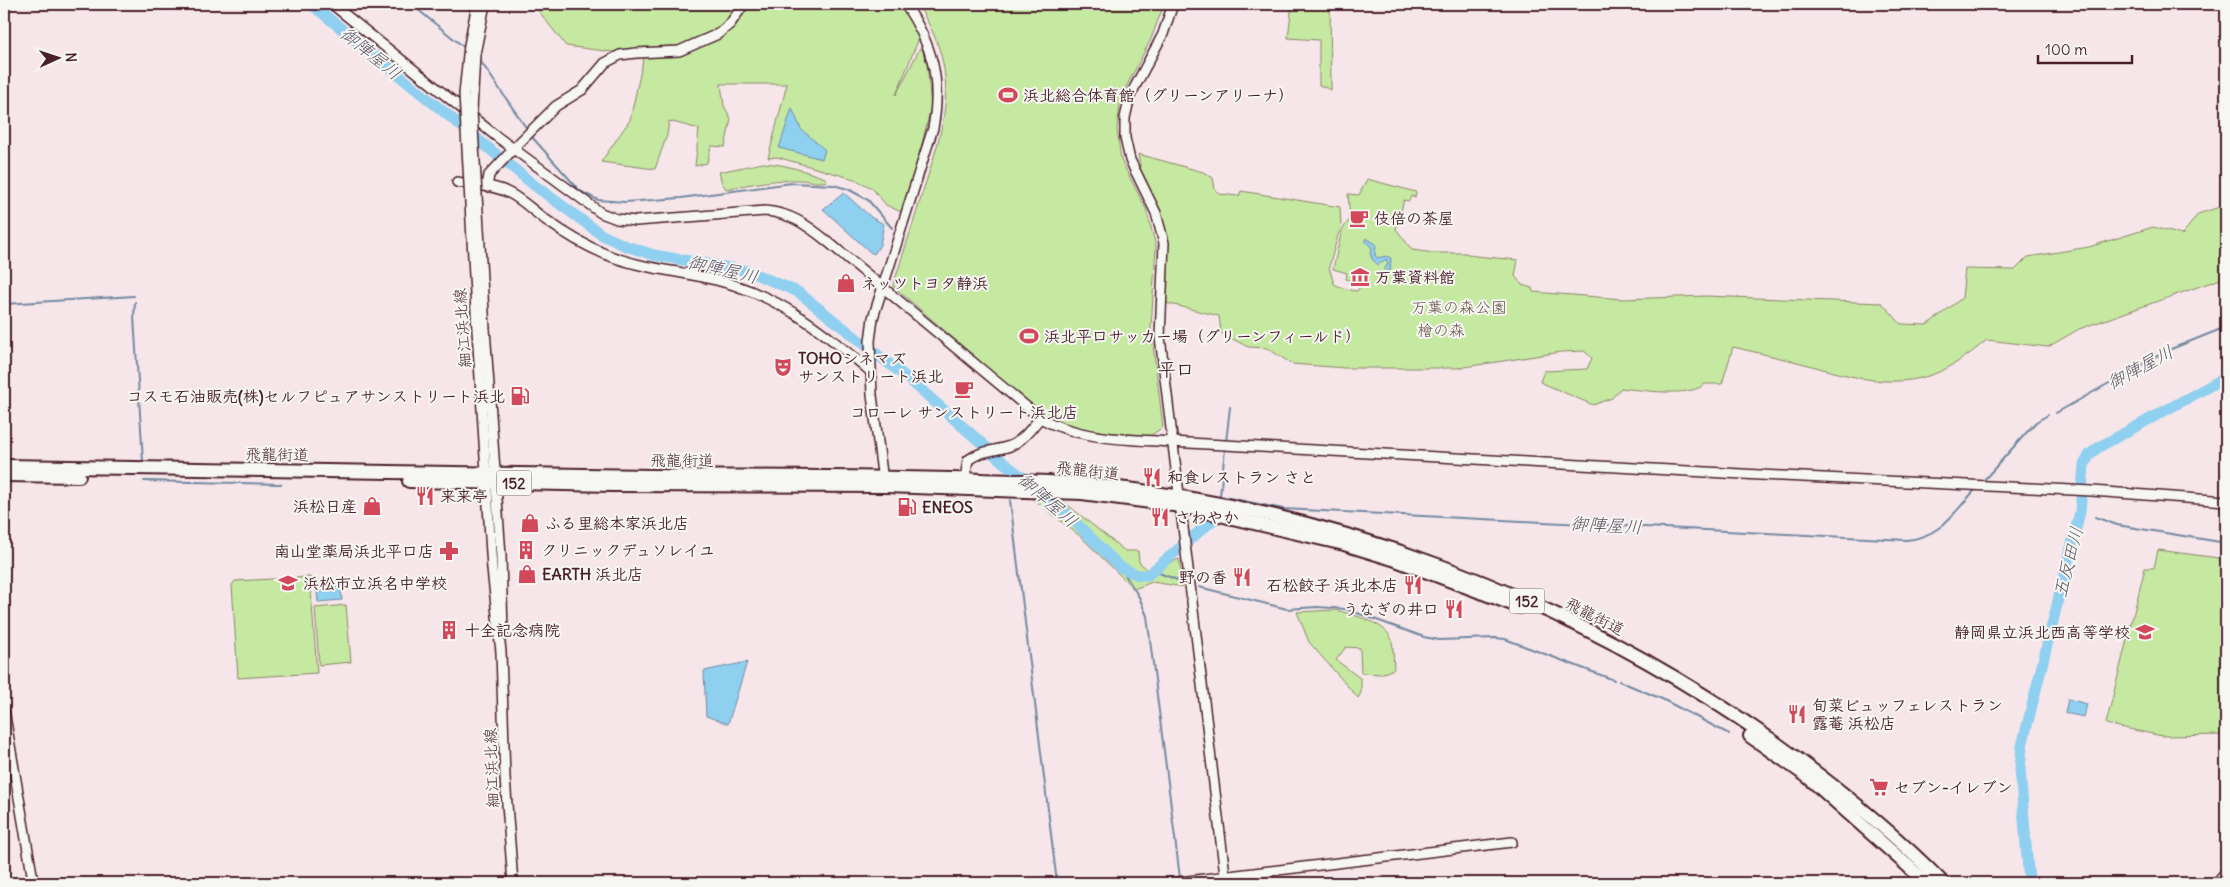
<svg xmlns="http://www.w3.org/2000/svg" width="2230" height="887" font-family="Delius,'Klee One',sans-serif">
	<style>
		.green { fill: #c6e9a2; stroke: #888466 }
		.water { fill: #8fcff0; stroke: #7389a1 }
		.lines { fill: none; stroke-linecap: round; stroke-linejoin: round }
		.stream { stroke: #7389a1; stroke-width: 2 }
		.river { stroke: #8fcff0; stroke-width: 11 }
		.secondary-casing { stroke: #4a1f2b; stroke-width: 12 }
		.highway-casing { stroke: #4a1f2b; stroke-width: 16 }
		.secondary { stroke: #f6f6f2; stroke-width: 9 }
		.highway { stroke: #f6f6f2; stroke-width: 12 }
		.secondary-bridge-casing { stroke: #4a1f2b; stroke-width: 12; stroke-linecap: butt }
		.secondary-bridge { stroke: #f6f6f2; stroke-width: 9 }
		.labels { text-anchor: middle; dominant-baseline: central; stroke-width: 4; stroke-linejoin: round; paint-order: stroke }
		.shield { fill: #f6f6f2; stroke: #7e6067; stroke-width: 1 }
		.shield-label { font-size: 15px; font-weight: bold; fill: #4a1f2b }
		.poi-label { font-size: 16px; font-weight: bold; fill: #4a1f2b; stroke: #f6f6f2; text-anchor: start }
		.park-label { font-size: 16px; fill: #695249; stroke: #f6f6f2 }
		.street-label { font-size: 16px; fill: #4a1f2b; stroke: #f6f6f2 }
		.water-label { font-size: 18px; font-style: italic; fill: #5f5466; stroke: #f6f6f2 }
		.neighbourhood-label { font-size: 18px; font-weight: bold; fill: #4a1f2b; stroke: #f6f6f2 }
	</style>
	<rect width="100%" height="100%" fill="#f6e6e9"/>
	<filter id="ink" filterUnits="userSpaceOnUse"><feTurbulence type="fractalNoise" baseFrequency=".02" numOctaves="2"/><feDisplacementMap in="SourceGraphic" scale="10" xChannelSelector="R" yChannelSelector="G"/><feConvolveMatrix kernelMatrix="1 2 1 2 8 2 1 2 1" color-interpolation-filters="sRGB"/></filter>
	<g filter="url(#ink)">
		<g class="green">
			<polygon points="536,4 667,4 671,6 676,4 900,4 911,21 919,38 896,95 921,46 927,64 931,107 918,160 901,212 886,205 872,188 854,179 777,157 768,158 787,84 721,84 724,106 731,119 725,147 711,146 707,163 695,166 699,129 669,121 667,135 655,169 601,162 630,120 644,56 566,46 537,9"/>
			<path d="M917 4H1164L1151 39 1121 97 1117 129 1121 160 1146 209 1156 246 1151 328 1163 427 1150 436 1077 430 1041 414 893 286C903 254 914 221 924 188 947 118 961 71 917 4Z"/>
			<polygon points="1292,4 1330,4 1331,90 1319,85 1319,40 1288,38"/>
			<path d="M1138 154 1203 172 1213 178 1215 189 1219 194 1239 196 1241 191 1340 207 1341 225 1329 267 1334 284C1340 287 1350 291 1357 291L1361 286 1346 279 1347 273 1333 269 1342 230 1350 219 1348 194 1359 195 1367 179 1416 192 1415 197 1411 196 1409 201 1404 200 1396 229 1412 250 1434 253H1465L1475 256 1518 260 1515 276 1522 285 1532 288 1533 292 1623 299 1706 296 1882 303 1901 324 1927 325 1962 298 1965 269 2015 270 2028 257 2089 247 2153 227 2182 235 2198 214 2226 205V277L2079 329 2048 347 1987 340C1972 352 1957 364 1939 372 1890 393 1841 373 1793 361 1773 356 1753 352 1733 347L1722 384H1705C1689 398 1642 390 1621 388L1612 398 1593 405 1540 382 1544 371 1587 369 1592 358 1584 351 1561 352 1458 368H1345L1292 364 1267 348 1248 347 1221 333 1219 316 1166 303 1168 236 1142 178Z"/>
			<path d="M763 163C785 164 805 171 825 178L827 181C818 184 809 180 800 180 775 179 751 184 726 189L722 183 719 172Z"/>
			<polygon points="1034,496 1059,498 1125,551 1138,551 1139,562 1149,571 1179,559 1184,587 1152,582 1134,589 1081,537 1032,498"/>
			<polygon points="2158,550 2226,559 2226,735 2162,736 2106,724 2145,568 2154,568"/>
			<polygon points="310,577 317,673 238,678 232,585 235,581"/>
			<polygon points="346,605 351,662 319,665 315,608"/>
			<path d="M1335 610C1351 614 1384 622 1391 638 1394 646 1393 660 1394 669L1381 674 1361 673 1360 648 1346 647 1336 660 1361 679V693L1358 698 1309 642 1297 612Z"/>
		</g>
		<g class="water">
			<polygon points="792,108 801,129 825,150 822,159 779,148"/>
			<polygon points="844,193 872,218 884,224 880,245 874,254 870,252 823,209"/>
			<polygon points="1366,238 1376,244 1375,255 1377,258 1386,256 1391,258 1390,272 1384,269 1388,264 1386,259 1378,265 1372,259 1370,253 1372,248 1365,241"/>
			<polygon points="340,579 342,600 318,602 316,581"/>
			<polygon points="747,662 728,724 706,716 704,671"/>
			<polygon points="2068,699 2087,704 2084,717 2065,713"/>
		</g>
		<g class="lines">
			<g class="stream">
				<polyline points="411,4 465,48"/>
				<polyline points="479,59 527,129"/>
				<polyline points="532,137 580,191 598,200 625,202 681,198 792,183 833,185 848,189 868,200 892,228"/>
				<polyline points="135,302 134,317 143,461"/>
				<polyline points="4,304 134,296"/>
				<polyline points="2056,413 2166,351 2226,327"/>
				<polyline points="1226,442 1230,407"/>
				<path d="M1225 449 1220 496 1283 509 1906 540C1940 537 1953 514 1974 491"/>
				<polyline points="1012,474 1013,469"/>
				<polyline points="1984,480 2036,422 2048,415"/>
				<polyline points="144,481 281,484"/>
				<polyline points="1010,500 1057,883"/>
				<polyline points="2095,517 2117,525 2226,543"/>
				<polyline points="1120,567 1139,597 1147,616 1180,878"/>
				<polyline points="1154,571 1180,581"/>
				<polyline points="1199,587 1287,609 1317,607 1346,609 1424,637 1439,640 1495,638 1505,639 1614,680"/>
				<polyline points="1619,681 1662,699 1729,734"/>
			</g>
			<g class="river">
				<polyline points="311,4 534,185 602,235 626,246 654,255 748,271 798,292 911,381 1004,463 1055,502 1120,567 1138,575 1148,575 1213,520"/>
				<polyline points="2029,883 2020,769 2022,746 2080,512 2084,465 2090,454 2099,447 2226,377"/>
			</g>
			<g class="secondary-casing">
				<g id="secondary">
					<path d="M332 4 496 136 601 213 617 219 636 221 765 211C791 213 807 225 827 241L1040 418C1081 440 1126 439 1171 442L1760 475 2092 491 2226 501"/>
					<polyline points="1173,4 1163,34 1130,96 1125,118 1125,138 1130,160 1156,213 1164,243 1160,337 1226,883"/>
					<path d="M457 182C474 185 494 185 509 193 523 200 533 211 546 220 564 233 584 245 605 254 646 271 692 271 734 285 787 302 828 335 870 371"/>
					<polyline points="487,187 489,175 519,143 556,106 582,90 605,63 620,55 636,53 679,51 718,34 730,24 744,4"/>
					<polyline points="485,329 501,556 503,634"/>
					<polyline points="477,330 492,569 501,652 505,778 513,883"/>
					<path d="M965 479 968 460C981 450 996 451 1010 446 1022 441 1032 428 1040 418"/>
					<path d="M883 481 872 395 870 341 873 318 933 128C942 79 932 44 905 4"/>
					<polyline points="4,710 32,874"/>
					<polyline points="1171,883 1512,842"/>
					<polyline points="2216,883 2226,872"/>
				</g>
			</g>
			<g class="highway-casing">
				<g id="highway">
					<path d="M4 466C220 470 436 474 652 476 761 477 871 476 981 480 1015 481 1049 481 1083 484 1331 508 1566 596 1770 739 1832 783 1890 829 1943 883"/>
					<polyline points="4,475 79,476"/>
					<polyline points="409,481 613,485 886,486 1082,493 1181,506 1344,544 1393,559 1520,607"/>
					<polyline points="1750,736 1808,777 1927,883"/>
				</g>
			</g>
			<use href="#secondary" class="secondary"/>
			<use href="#highway" class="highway"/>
			<g class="secondary-bridge-casing">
				<g id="secondary-bridge">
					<polyline points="477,4 469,45 464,94 477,330"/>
					<polyline points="485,329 472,111 475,54 485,4"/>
				</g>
			</g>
			<use href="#secondary-bridge" class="secondary-bridge"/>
		</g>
	</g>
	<defs>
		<g id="stadium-bare" transform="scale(1.5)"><path d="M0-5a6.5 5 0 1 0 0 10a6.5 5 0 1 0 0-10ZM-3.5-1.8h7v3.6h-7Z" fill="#d1495b" stroke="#f6f6f2" stroke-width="2.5" paint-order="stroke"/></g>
		<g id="cafe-bare" transform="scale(1.5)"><path d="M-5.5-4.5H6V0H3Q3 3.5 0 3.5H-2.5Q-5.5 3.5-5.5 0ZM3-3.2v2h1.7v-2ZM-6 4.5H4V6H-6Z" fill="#d1495b" stroke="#f6f6f2" stroke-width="2.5" paint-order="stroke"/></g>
		<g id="museum-bare" transform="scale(1.5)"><path d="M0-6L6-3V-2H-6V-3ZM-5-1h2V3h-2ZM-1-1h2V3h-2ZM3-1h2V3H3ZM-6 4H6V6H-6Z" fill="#d1495b" stroke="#f6f6f2" stroke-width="2.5" paint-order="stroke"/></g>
		<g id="shop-bare" transform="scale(1.5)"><path d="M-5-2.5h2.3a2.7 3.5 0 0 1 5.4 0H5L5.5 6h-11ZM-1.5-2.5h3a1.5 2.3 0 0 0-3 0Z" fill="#d1495b" stroke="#f6f6f2" stroke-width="2.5" paint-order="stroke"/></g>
		<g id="theatre-bare" transform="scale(1.5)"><path d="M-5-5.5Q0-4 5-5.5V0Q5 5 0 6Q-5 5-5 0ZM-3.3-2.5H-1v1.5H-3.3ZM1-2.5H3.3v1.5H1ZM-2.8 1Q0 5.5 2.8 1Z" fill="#d1495b" stroke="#f6f6f2" stroke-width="2.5" paint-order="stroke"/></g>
		<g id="fuel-bare" transform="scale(1.5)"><path d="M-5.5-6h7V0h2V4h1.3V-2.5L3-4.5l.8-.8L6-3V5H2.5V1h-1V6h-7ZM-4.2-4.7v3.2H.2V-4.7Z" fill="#d1495b" stroke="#f6f6f2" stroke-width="2.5" paint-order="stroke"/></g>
		<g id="restaurant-bare" transform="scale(1.5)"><path d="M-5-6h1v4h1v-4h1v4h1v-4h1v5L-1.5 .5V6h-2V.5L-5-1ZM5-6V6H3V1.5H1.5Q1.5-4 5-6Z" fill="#d1495b" stroke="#f6f6f2" stroke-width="2.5" paint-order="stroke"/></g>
		<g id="building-bare" transform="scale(1.5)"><path d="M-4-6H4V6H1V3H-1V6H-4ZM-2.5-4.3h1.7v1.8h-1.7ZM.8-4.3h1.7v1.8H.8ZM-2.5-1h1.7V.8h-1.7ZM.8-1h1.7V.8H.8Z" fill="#d1495b" stroke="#f6f6f2" stroke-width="2.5" paint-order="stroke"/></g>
		<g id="pharmacy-bare" transform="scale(1.5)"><path d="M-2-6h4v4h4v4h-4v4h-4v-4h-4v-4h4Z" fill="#d1495b" stroke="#f6f6f2" stroke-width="2.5" paint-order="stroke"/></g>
		<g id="school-bare" transform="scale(1.5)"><path d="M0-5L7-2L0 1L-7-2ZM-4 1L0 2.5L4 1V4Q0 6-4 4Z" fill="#d1495b" stroke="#f6f6f2" stroke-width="2.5" paint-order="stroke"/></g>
		<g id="supermarket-bare" transform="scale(1.5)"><path d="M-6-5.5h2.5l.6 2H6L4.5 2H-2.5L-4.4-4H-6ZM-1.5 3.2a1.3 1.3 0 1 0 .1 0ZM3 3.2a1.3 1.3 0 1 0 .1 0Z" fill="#d1495b" stroke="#f6f6f2" stroke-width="2.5" paint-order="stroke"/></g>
	</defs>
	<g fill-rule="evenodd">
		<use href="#stadium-bare" x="1008" y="95"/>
		<use href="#cafe-bare" x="1359" y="218"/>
		<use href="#museum-bare" x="1360" y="277"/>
		<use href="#shop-bare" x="846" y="283"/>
		<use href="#stadium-bare" x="1029" y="336"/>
		<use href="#theatre-bare" x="783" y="367"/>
		<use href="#cafe-bare" x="964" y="389"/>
		<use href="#fuel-bare" x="520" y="396"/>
		<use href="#restaurant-bare" x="1152" y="477"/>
		<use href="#restaurant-bare" x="425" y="496"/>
		<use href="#shop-bare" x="372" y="506"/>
		<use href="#fuel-bare" x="907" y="507"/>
		<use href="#restaurant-bare" x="1160" y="517"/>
		<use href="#shop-bare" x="530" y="523"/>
		<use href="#building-bare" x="526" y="550"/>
		<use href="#pharmacy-bare" x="449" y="551"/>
		<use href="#shop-bare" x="527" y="574"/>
		<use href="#restaurant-bare" x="1242" y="577"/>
		<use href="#school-bare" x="288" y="583"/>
		<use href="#restaurant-bare" x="1413" y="585"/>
		<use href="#restaurant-bare" x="1454" y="609"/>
		<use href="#building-bare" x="449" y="630"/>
		<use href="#school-bare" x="2145" y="632"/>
		<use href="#restaurant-bare" x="1797" y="714"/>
		<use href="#supermarket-bare" x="1879" y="787"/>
	</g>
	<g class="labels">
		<g class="shield">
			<rect x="496.5" y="470.5" width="35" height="25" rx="4"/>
			<rect x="1509.5" y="588.5" width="35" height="25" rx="4"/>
		</g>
		<g class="shield-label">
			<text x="514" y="483">152</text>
			<text x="1527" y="601">152</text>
		</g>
		<g class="poi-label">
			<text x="1023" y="95">浜北総合体育館（グリーンアリーナ）</text>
			<text x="1374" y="218">伎倍の茶屋</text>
			<text x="1375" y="277">万葉資料館</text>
			<text x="861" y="283">ネッツトヨタ静浜</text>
			<text x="1044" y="336">浜北平口サッカー場（グリーンフィールド）</text>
			<text x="798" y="358">TOHOシネマズ<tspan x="798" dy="18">サンストリート浜北</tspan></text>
			<text x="505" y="396" text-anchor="end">コスモ石油販売(株)セルフピュアサンストリート浜北</text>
			<text x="964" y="412" text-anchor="middle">コローレ サンストリート浜北店</text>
			<text x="1167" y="477">和食レストラン さと</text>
			<text x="440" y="496">来来亭</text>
			<text x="357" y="506" text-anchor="end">浜松日産</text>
			<text x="922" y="507">ENEOS</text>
			<text x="1175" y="517">さわやか</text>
			<text x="545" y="523">ふる里総本家浜北店</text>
			<text x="541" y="550">クリニックデュソレイユ</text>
			<text x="434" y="551" text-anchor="end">南山堂薬局浜北平口店</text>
			<text x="542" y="574">EARTH 浜北店</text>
			<text x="1227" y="577" text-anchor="end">野の香</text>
			<text x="303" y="583">浜松市立浜名中学校</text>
			<text x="1398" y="585" text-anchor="end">石松餃子 浜北本店</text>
			<text x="1439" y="609" text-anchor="end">うなぎの井口</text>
			<text x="464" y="630">十全記念病院</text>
			<text x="2130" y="632" text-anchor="end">静岡県立浜北西高等学校</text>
			<text x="1812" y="705">旬菜ビュッフェレストラン<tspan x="1812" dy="18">露菴 浜松店</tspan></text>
			<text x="1894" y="787">セブン-イレブン</text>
		</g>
		<g class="park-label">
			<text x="1459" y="307">万葉の森公園</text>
			<text x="1441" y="330">檜の森</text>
		</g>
		<g class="street-label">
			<text transform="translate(462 328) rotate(-94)">細江浜北線</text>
			<text transform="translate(277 454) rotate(1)">飛龍街道</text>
			<text x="682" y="460">飛龍街道</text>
			<text transform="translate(1088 470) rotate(6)">飛龍街道</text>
			<text transform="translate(1595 616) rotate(27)">飛龍街道</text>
			<text transform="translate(491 768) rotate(-92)">細江浜北線</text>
		</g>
		<g class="water-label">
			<text transform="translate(371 53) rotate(39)">御陣屋川</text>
			<text transform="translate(723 269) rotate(13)">御陣屋川</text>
			<text transform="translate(2140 367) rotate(-28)">御陣屋川</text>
			<text transform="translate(1048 500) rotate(41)">御陣屋川</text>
			<text transform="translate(1606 525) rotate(3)">御陣屋川</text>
			<text transform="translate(2068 562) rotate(-76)">五反田川</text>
		</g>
		<g class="neighbourhood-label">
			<text x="1176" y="369">平口</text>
		</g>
	</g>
	<rect width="2230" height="887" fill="none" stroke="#f6f6f2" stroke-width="20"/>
	<rect x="10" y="10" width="2210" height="867" fill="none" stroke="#4a1f2b" stroke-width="2" filter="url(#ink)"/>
	<g transform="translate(58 58) rotate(87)" stroke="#f6f6f2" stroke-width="4" paint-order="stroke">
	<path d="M0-4L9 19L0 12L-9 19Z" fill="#4a1f2b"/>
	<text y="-8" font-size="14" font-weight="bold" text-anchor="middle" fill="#4a1f2b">N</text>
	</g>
	<path d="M2038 55v8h94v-8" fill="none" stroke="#4a1f2b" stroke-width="2.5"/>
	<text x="2045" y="55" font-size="15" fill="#4a1f2b" stroke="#f6f6f2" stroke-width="4" paint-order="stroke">100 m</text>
</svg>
